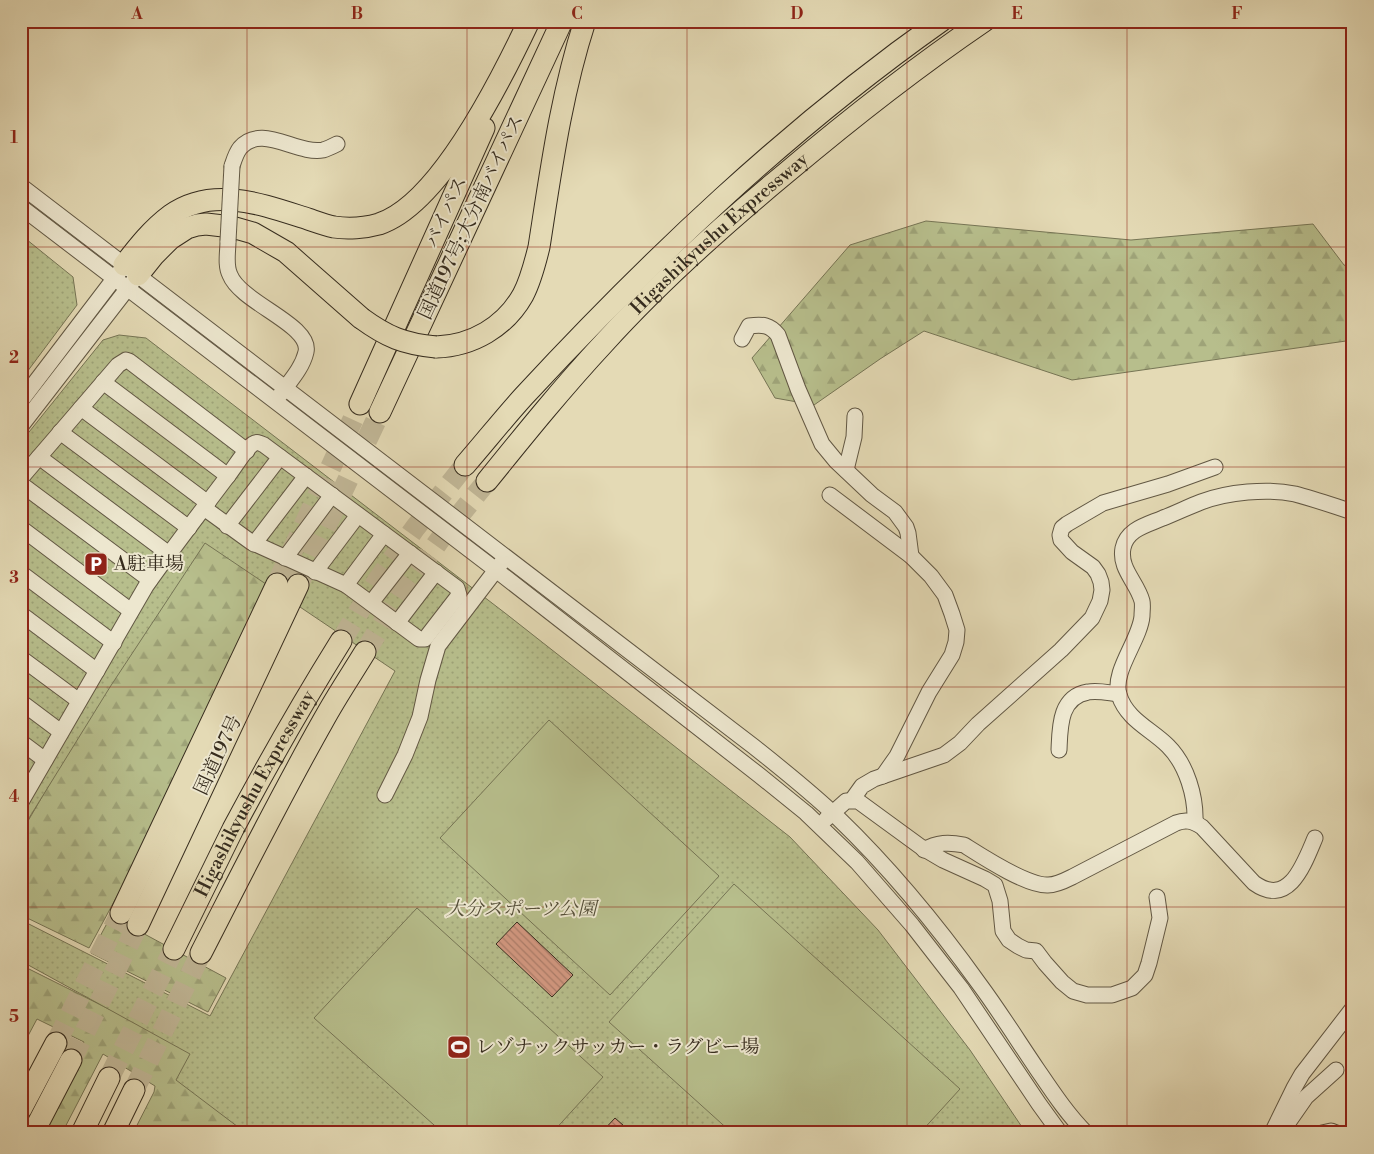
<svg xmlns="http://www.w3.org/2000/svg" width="1374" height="1154" font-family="'Libre Bodoni','Noto Serif JP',serif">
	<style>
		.forest { fill: url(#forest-firs); stroke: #767555 }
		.park { fill: url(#park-dots); stroke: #767555 }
		.pitch { fill: #b7be8c; stroke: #767555 }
		.building { fill: url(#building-back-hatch); stroke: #362c1e }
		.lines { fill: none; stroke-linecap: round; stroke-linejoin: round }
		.highway-tunnel { stroke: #c1b797; stroke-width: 21; stroke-dasharray: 21 11; stroke-linecap: butt }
		.minor-casing { stroke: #625844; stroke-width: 17 }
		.highway-casing { stroke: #362c1e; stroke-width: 23 }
		.minor { stroke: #ede7cf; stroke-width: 15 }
		.highway { stroke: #e4dab5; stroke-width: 21 }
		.minor-bridge-casing { stroke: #625844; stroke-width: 17; stroke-linecap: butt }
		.highway-bridge-casing { stroke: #362c1e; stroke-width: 23; stroke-linecap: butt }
		.minor-bridge { stroke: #ede7cf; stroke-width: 15 }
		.highway-bridge { stroke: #e4dab5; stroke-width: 21 }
		.grid { fill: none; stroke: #8f2418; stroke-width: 1; stroke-opacity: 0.55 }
		.labels { text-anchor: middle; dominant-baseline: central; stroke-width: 4; stroke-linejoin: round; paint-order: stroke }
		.street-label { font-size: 19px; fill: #362c1e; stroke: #ede7cf }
		.poi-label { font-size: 19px; fill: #362c1e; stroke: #ede7cf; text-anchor: start }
		.park-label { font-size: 19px; font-style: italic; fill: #56503a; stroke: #ede7cf }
		.neatline { fill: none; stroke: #8f2418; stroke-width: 2 }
		.grid-label { font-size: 16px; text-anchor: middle; font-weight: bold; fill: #8f2418 }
	</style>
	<defs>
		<pattern id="forest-firs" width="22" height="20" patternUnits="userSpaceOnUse" patternTransform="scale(1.25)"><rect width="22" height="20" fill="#b7be8c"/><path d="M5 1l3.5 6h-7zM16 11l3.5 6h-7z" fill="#9ea378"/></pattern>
		<pattern id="park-dots" width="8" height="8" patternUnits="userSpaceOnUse" patternTransform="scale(1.25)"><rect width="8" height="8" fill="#b7be8c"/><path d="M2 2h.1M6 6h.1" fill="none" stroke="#9ea378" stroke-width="1.8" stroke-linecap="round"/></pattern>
		<pattern id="building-back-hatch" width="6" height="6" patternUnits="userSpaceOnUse" patternTransform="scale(1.25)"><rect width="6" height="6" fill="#d49982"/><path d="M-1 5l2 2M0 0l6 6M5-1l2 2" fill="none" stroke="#ad7d6a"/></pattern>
	</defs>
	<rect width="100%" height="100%" fill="#e4dab5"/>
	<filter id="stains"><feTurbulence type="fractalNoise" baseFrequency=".004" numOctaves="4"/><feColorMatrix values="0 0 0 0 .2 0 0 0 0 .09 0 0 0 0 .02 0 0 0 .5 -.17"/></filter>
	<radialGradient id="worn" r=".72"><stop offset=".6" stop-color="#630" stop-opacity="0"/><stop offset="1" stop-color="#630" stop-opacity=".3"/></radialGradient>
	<g class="forest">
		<polygon points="926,221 1131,240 1313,224 1344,265 1353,269 1353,340 1072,380 924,331 880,359 814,405 775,398 752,358 850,245"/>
		<polygon points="205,535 273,575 137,859 89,948 21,915 21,833 152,608"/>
		<polygon points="111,916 226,978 208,1012 91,953"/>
		<polygon points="21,965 105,1007 226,1071 302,1133 133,1133 154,1092 155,1086 103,1054 62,1133 30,1133 84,1042 37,1019 21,1049"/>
	</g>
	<g class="park">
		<polygon points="21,235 73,277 77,305 21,380"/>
		<polygon points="119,335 146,338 505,613 790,837 878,930 970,1050 1026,1133 246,1133 176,1080 190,1054 21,961 21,920 210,1016 395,671 205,543 110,687 21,831 21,442 103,340"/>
	</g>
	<g class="pitch">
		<polygon points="549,720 719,876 610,995 440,838"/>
		<polygon points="734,884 960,1089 920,1133 732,1133 609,1022"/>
		<polygon points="417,908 603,1077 552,1133 443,1133 314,1018"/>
	</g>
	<g class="building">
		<polygon points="517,922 573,975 552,997 496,944"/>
		<polygon points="615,1118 632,1133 601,1133"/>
	</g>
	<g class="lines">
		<g class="highway-tunnel">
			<polyline points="277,584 360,404"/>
			<polyline points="298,585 380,412"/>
			<polyline points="341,641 378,580 415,528 465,465"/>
			<polyline points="365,652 401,594 441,538 487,481"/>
			<polyline points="56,1043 121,913"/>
			<polyline points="71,1060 138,925"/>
			<polyline points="109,1078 174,949"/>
			<polyline points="134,1090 201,953"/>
		</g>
		<g class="minor-casing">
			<g id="minor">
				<path d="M232 166C234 160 236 153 240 148 261 123 297 155 323 150 327 149 333 146 337 144"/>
				<path d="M21 186 753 746C782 769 811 792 837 817 890 868 937 925 980 985 1000 1012 1018 1041 1037 1069 1052 1091 1067 1114 1086 1133"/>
				<polyline points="21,207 496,570 759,775 806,813 857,862 912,925 961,988 1039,1104 1060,1133"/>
				<path d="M228 241C228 252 225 265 230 275 241 303 312 325 306 352 302 369 289 382 280 395"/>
				<path d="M742 339 749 326C763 324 770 325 778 335L798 389 822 444 836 461 872 495 895 512 906 527 908 533 911 556"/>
				<polyline points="103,382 228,476"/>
				<polyline points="21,401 120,271"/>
				<polyline points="81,408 208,503"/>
				<polyline points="21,426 134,280"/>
				<polyline points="60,432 189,528"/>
				<polyline points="39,457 169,554"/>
				<polyline points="846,470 854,437 855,416"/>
				<polyline points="21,478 118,365 126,360 129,361 247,451"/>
				<polyline points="21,484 150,580"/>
				<polyline points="830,495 911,556 931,576 945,595 952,614 957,630 956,642 952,655 929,692 897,756 883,776"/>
				<polyline points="227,526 280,457"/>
				<polyline points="21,528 131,611"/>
				<polyline points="254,544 306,476"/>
				<polyline points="285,558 332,495"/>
				<polyline points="315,572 358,515"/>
				<polyline points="21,573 114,643"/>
				<polyline points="346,585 384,534"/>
				<polyline points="371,603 410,553"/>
				<polyline points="21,614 97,671"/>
				<polyline points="397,623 436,572"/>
				<polyline points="21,658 79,701"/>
				<polyline points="21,702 61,732"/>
				<polyline points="21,742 45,760"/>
				<path d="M1059 750C1060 728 1059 697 1088 692 1098 690 1109 693 1119 694"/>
				<polyline points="385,795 405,755 420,717 428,680 438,646 502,562"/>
				<polyline points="852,800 862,786 874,779 944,755 960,743 978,724 1061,650 1092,618 1100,601 1102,590 1101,582 1098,574 1093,567 1072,552 1061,540 1060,535 1062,528 1067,524 1103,503 1168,484 1215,467"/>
				<path d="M21 802 146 586C172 549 200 513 227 477 233 470 246 448 253 444 257 441 260 443 264 445L457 588 459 595 425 639H419L346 585 251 542 204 508"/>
				<polyline points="826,819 846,801 858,801 921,847 943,860 985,879 995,885 1000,901 1003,931 1009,940 1018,946 1026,950 1036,951 1045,963 1062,982 1073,991 1087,995 1112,995 1132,988 1145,975 1149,963 1160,918 1157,897"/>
				<path d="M1195 822C1196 797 1187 765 1168 746 1151 729 1127 720 1119 695 1112 671 1140 640 1142 616 1142 611 1143 605 1142 601 1137 582 1119 569 1123 548 1127 529 1147 525 1163 518 1176 513 1188 507 1201 502 1227 492 1268 488 1295 494 1314 499 1334 506 1353 512"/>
				<path d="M924 850C937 842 949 842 964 845 983 857 1027 886 1048 885 1057 885 1066 880 1074 876L1176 823C1186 819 1193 821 1202 827L1254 883C1289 908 1304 864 1315 838"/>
				<polyline points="1283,1130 1306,1097 1336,1070"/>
				<polyline points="1272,1133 1294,1088 1302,1074 1353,1008"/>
				<polyline points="1322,1133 1331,1131 1336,1133"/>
			</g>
		</g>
		<g class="highway-casing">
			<g id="highway">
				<path d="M124 265C138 247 152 229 171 215 213 185 264 205 308 219 317 222 325 225 334 227 347 229 365 228 379 224 440 204 502 78 529 21"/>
				<polyline points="138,275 154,255 170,239 187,228 197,225 206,224 232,227 253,233 286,252 361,318"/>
				<path d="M436 347C472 346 505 327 523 295 531 280 535 263 539 247 551 170 561 95 585 21"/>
				<polyline points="360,404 484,128"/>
				<polyline points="380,412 562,21"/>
				<path d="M465 465C485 442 504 418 524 396 651 259 788 129 941 21"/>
				<path id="s1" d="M487 481C525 434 563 387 604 343 660 281 722 226 786 173 850 119 915 68 984 21"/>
				<polyline points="121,913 277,584"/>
				<polyline points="138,925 298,585"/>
				<path id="s2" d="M174 949C194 909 213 869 233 829 267 765 303 702 341 641"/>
				<path d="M201 953C241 875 280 797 323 721 336 697 351 675 365 652"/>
				<polyline points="21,1109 56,1043"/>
				<polyline points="33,1133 71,1060"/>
				<polyline points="82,1133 109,1078"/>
				<polyline points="113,1133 134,1090"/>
			</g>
		</g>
		<use href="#minor" class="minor"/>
		<use href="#highway" class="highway"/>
		<g class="minor-bridge-casing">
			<polyline id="minor-bridge" points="228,241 232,166"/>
		</g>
		<g class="highway-bridge-casing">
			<path id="highway-bridge" d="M361 318C387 337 404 344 436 347"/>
		</g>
		<use href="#minor-bridge" class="minor-bridge"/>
		<use href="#highway-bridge" class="highway-bridge"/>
	</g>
	<path class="grid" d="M247 21V1133M467 21V1133M687 21V1133M907 21V1133M1127 21V1133M21 247H1353M21 467H1353M21 687H1353M21 907H1353"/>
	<defs>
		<g id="parking-square" transform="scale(1.25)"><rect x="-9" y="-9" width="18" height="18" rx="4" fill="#8f2418" stroke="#ede7cf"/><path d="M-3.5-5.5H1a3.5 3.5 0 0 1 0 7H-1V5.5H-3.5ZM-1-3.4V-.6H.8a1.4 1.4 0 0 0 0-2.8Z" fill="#fff"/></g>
		<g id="stadium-square" transform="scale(1.25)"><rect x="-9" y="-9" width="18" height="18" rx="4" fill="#8f2418" stroke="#ede7cf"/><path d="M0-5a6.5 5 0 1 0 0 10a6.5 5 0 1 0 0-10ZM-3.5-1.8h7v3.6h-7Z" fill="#fff"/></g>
	</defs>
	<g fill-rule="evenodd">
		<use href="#parking-square" x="96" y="564"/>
		<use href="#stadium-square" x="459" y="1047"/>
	</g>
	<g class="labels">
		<g class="street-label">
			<text transform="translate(446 212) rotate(-66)">バイパス</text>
			<text transform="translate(471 217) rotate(-65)">国道197号;大分南バイパス</text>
			<text stroke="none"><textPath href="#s1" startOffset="340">Higashikyushu Expressway</textPath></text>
			<text transform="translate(218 755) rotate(-65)">国道197号</text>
			<text stroke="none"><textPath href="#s2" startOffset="175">Higashikyushu Expressway</textPath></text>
		</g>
		<g class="poi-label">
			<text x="114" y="564">A駐車場</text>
			<text x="476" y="1047">レゾナックサッカー・ラグビー場</text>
		</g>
		<g class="park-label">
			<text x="521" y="909">大分スポーツ公園</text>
		</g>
	</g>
	<rect width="1374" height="1154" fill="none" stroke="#e4dab5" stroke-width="55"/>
	<rect x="28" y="28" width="1318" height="1098" class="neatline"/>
	<g class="grid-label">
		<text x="137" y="19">A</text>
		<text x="357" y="19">B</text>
		<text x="577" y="19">C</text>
		<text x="797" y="19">D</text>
		<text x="1017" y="19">E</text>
		<text x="1237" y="19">F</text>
		<text x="14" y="143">1</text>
		<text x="14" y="363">2</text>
		<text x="14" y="583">3</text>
		<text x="14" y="802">4</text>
		<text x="14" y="1022">5</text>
	</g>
	<rect width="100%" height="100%" filter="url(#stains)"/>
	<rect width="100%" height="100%" fill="url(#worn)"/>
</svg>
